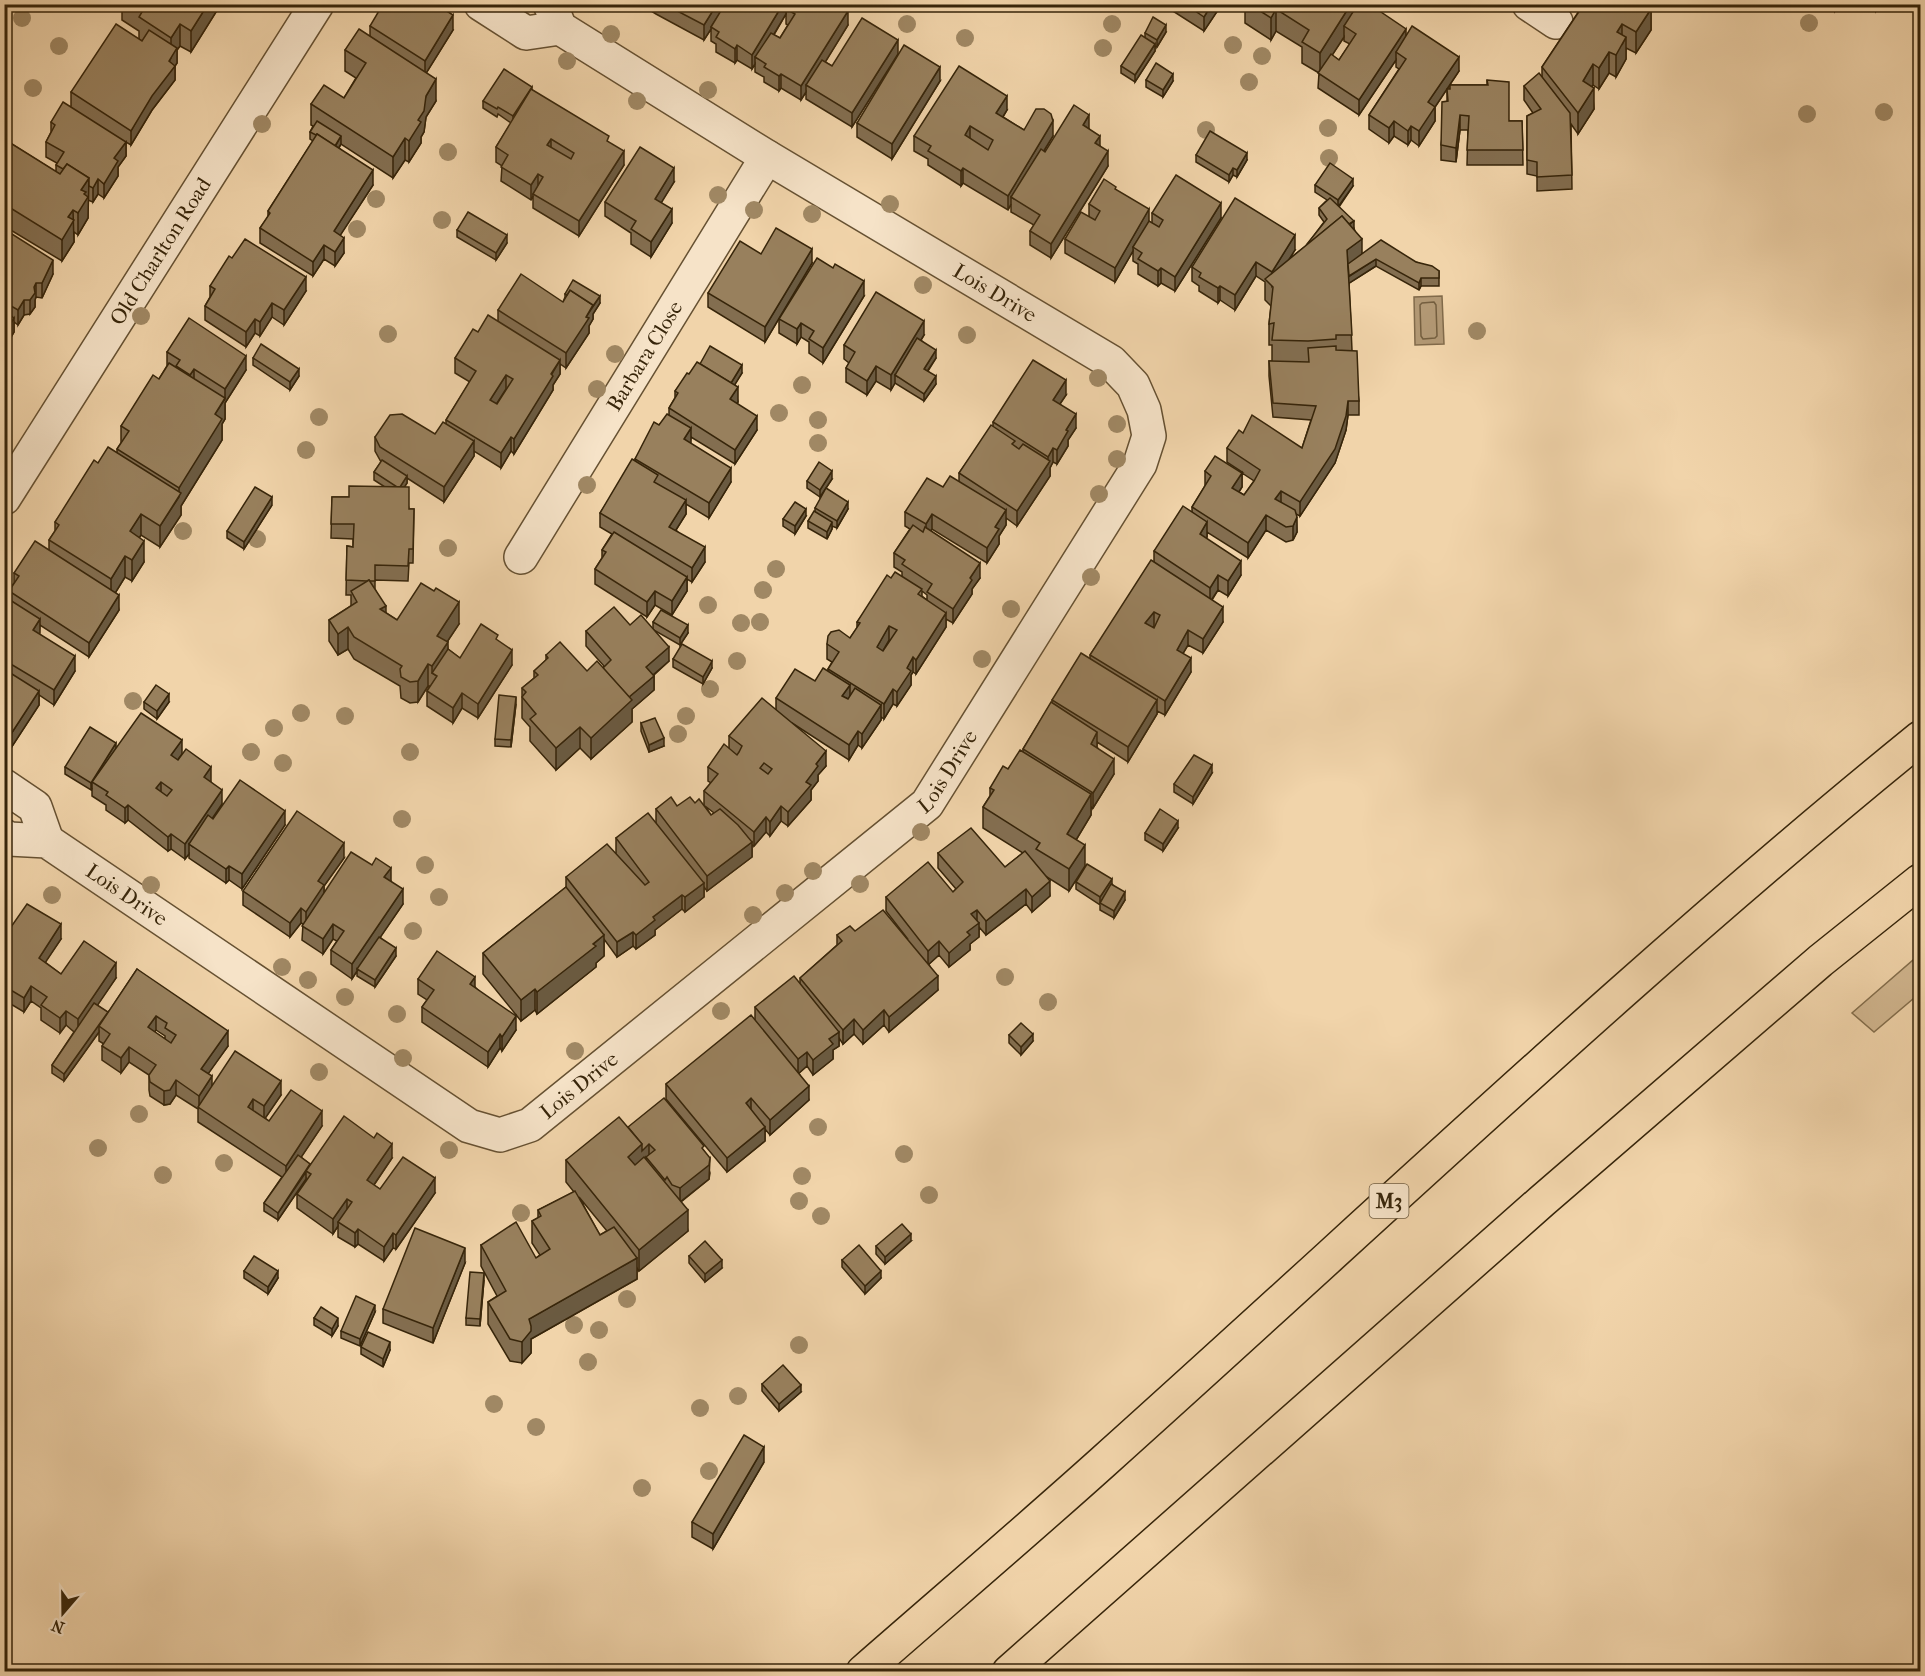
<svg xmlns="http://www.w3.org/2000/svg" width="1925" height="1676" font-family="'IM FELL French Canon',serif">
	<style>
		.green { fill: #d1b68f; stroke: #846e4c; stroke-width: 1.5 }
		.water { fill: #b29874; stroke: #816a4a; stroke-width: 1.5 }
		.lines { fill: none; stroke-linecap: round; stroke-linejoin: round }
		.shore { stroke: #745e3f; stroke-width: 1.5 }
		.minor-casing { stroke: #665132; stroke-width: 36 }
		.highway-casing { stroke: #37250a; stroke-width: 36 }
		.minor { stroke: #f6e3c8; stroke-width: 33 }
		.highway { stroke: #f1d4aa; stroke-width: 33 }
		.tree { fill: #a08864 }
		.wall { fill: #836e50; stroke: #37250a; stroke-width: 1.5; fill-rule: evenodd }
		.shaded-wall { fill: #6a5a41; stroke: #37250a; stroke-width: 1.5 }
		.building { fill: #98805d; stroke: #37250a; stroke-width: 1.5; fill-rule: evenodd }
		.labels { text-anchor: middle; dominant-baseline: central; stroke-width: 6; stroke-linejoin: round; paint-order: stroke }
		.shield { fill: #f6e3c8; stroke: #705e43; stroke-width: 1.5 }
		.shield-label { font-size: 20px; font-weight: bold; fill: #37250a }
		.street-label { font-size: 21px; fill: #37250a; stroke: #f6e3c8 }
	</style>
	<rect width="100%" height="100%" fill="#f1d4aa"/>
	<filter id="stains"><feTurbulence type="fractalNoise" baseFrequency=".00333" numOctaves="4"/><feColorMatrix values="0 0 0 0 .2 0 0 0 0 .09 0 0 0 0 .02 0 0 0 .5 -.17"/></filter>
	<radialGradient id="worn" r=".72"><stop offset=".6" stop-color="#630" stop-opacity="0"/><stop offset="1" stop-color="#630" stop-opacity=".3"/></radialGradient>
	<polygon class="green" points="1920,954 1920,993 1874,1032 1852,1013"/>
	<polygon class="water" points="1442,296 1444,344 1415,345 1414,297"/>
	<g class="lines">
		<polygon class="shore" points="1434,302 1436,305 1437,336 1435,338 1423,339 1421,336 1420,305 1422,303"/>
		<g class="minor-casing">
			<g id="minor">
				<polyline points="481,4 526,33 560,28"/>
				<polyline points="1529,4 1556,22"/>
				<path id="s1" d="M4 498 317 4"/>
				<path id="s2" d="M521 557 767 157"/>
				<polyline points="4,786 35,807 47,841"/>
				<path id="s3" d="M4 836 9 839 47 841 469 1126 500 1135 530 1125 927 804 1140 464 1149 436 1144 410 1133 385 1111 362 767 157 560 28 550 4"/>
			</g>
		</g>
		<g class="highway-casing">
			<g id="highway">
				<path d="M863 1672C943 1602 1024 1533 1103 1462 1374 1219 1638 967 1920 738"/>
				<polyline points="1009,1672 1542,1201 1820,961 1920,881"/>
			</g>
		</g>
		<use href="#minor" class="minor"/>
		<use href="#highway" class="highway"/>
	</g>
	<g class="tree">
		<circle cx="22" cy="18" r="9"/>
		<circle cx="1809" cy="23" r="9"/>
		<circle cx="907" cy="24" r="9"/>
		<circle cx="1112" cy="24" r="9"/>
		<circle cx="611" cy="34" r="9"/>
		<circle cx="965" cy="38" r="9"/>
		<circle cx="1233" cy="45" r="9"/>
		<circle cx="59" cy="46" r="9"/>
		<circle cx="1103" cy="48" r="9"/>
		<circle cx="1262" cy="56" r="9"/>
		<circle cx="567" cy="61" r="9"/>
		<circle cx="1249" cy="82" r="9"/>
		<circle cx="33" cy="88" r="9"/>
		<circle cx="708" cy="90" r="9"/>
		<circle cx="637" cy="101" r="9"/>
		<circle cx="1884" cy="112" r="9"/>
		<circle cx="1807" cy="114" r="9"/>
		<circle cx="262" cy="124" r="9"/>
		<circle cx="1328" cy="128" r="9"/>
		<circle cx="1206" cy="130" r="9"/>
		<circle cx="448" cy="152" r="9"/>
		<circle cx="1329" cy="158" r="9"/>
		<circle cx="718" cy="195" r="9"/>
		<circle cx="376" cy="199" r="9"/>
		<circle cx="890" cy="204" r="9"/>
		<circle cx="754" cy="210" r="9"/>
		<circle cx="812" cy="214" r="9"/>
		<circle cx="442" cy="220" r="9"/>
		<circle cx="357" cy="229" r="9"/>
		<circle cx="923" cy="285" r="9"/>
		<circle cx="141" cy="316" r="9"/>
		<circle cx="1477" cy="331" r="9"/>
		<circle cx="388" cy="334" r="9"/>
		<circle cx="967" cy="335" r="9"/>
		<circle cx="615" cy="354" r="9"/>
		<circle cx="1098" cy="378" r="9"/>
		<circle cx="802" cy="385" r="9"/>
		<circle cx="597" cy="389" r="9"/>
		<circle cx="779" cy="413" r="9"/>
		<circle cx="319" cy="417" r="9"/>
		<circle cx="818" cy="420" r="9"/>
		<circle cx="1117" cy="424" r="9"/>
		<circle cx="818" cy="443" r="9"/>
		<circle cx="306" cy="450" r="9"/>
		<circle cx="1117" cy="459" r="9"/>
		<circle cx="587" cy="485" r="9"/>
		<circle cx="1099" cy="494" r="9"/>
		<circle cx="183" cy="531" r="9"/>
		<circle cx="257" cy="539" r="9"/>
		<circle cx="448" cy="548" r="9"/>
		<circle cx="776" cy="569" r="9"/>
		<circle cx="1091" cy="577" r="9"/>
		<circle cx="763" cy="590" r="9"/>
		<circle cx="708" cy="605" r="9"/>
		<circle cx="1011" cy="609" r="9"/>
		<circle cx="760" cy="622" r="9"/>
		<circle cx="741" cy="623" r="9"/>
		<circle cx="982" cy="659" r="9"/>
		<circle cx="737" cy="661" r="9"/>
		<circle cx="710" cy="689" r="9"/>
		<circle cx="133" cy="701" r="9"/>
		<circle cx="301" cy="713" r="9"/>
		<circle cx="345" cy="716" r="9"/>
		<circle cx="686" cy="716" r="9"/>
		<circle cx="274" cy="728" r="9"/>
		<circle cx="678" cy="734" r="9"/>
		<circle cx="251" cy="752" r="9"/>
		<circle cx="410" cy="752" r="9"/>
		<circle cx="283" cy="763" r="9"/>
		<circle cx="402" cy="819" r="9"/>
		<circle cx="921" cy="832" r="9"/>
		<circle cx="425" cy="865" r="9"/>
		<circle cx="813" cy="871" r="9"/>
		<circle cx="860" cy="884" r="9"/>
		<circle cx="151" cy="885" r="9"/>
		<circle cx="785" cy="893" r="9"/>
		<circle cx="52" cy="895" r="9"/>
		<circle cx="439" cy="897" r="9"/>
		<circle cx="753" cy="915" r="9"/>
		<circle cx="413" cy="931" r="9"/>
		<circle cx="282" cy="967" r="9"/>
		<circle cx="1005" cy="977" r="9"/>
		<circle cx="308" cy="980" r="9"/>
		<circle cx="345" cy="997" r="9"/>
		<circle cx="1048" cy="1002" r="9"/>
		<circle cx="721" cy="1011" r="9"/>
		<circle cx="397" cy="1014" r="9"/>
		<circle cx="575" cy="1051" r="9"/>
		<circle cx="403" cy="1058" r="9"/>
		<circle cx="319" cy="1072" r="9"/>
		<circle cx="139" cy="1114" r="9"/>
		<circle cx="818" cy="1127" r="9"/>
		<circle cx="98" cy="1148" r="9"/>
		<circle cx="449" cy="1150" r="9"/>
		<circle cx="904" cy="1154" r="9"/>
		<circle cx="224" cy="1163" r="9"/>
		<circle cx="163" cy="1175" r="9"/>
		<circle cx="802" cy="1176" r="9"/>
		<circle cx="929" cy="1195" r="9"/>
		<circle cx="799" cy="1201" r="9"/>
		<circle cx="521" cy="1213" r="9"/>
		<circle cx="821" cy="1216" r="9"/>
		<circle cx="627" cy="1299" r="9"/>
		<circle cx="574" cy="1325" r="9"/>
		<circle cx="599" cy="1330" r="9"/>
		<circle cx="799" cy="1345" r="9"/>
		<circle cx="588" cy="1362" r="9"/>
		<circle cx="738" cy="1396" r="9"/>
		<circle cx="494" cy="1404" r="9"/>
		<circle cx="700" cy="1408" r="9"/>
		<circle cx="536" cy="1427" r="9"/>
		<circle cx="709" cy="1471" r="9"/>
		<circle cx="642" cy="1488" r="9"/>
	</g>
	<g class="wall">
		<polygon points="122,4 221,4 191,52 180,46 177,50 177,63 175,66 175,80 152,110 131,145 126,142 126,156 118,167 118,176 104,198 98,194 93,202 88,200 88,218 78,235 74,232 74,242 62,261 4,226 4,139 56,172 56,165 57,163 46,157 46,142 51,132 51,122 71,106 71,92 142,41 139,39 139,31 122,20"/>
		<path d="M640 4H837L848 25 825 62 832 66 898 54 852 127 806 99V92L801 100 781 88 779 91 764 82V77L755 72V64L752 69 737 60 735 63 716 52V44L711 41V29L704 40 656 14ZM786 14V24L788 25 780 38 774 35Z"/>
		<polygon points="1013,4 1023,4 1020,9"/>
		<polygon points="1165,4 1222,4 1204,31 1165,6"/>
		<path d="M1238 4H1369L1406 35 1459 71 1435 107V121L1419 146 1411 140 1408 145 1394 136 1389 143 1369 129V115L1399 69 1396 67V60L1359 115 1318 88 1319 73 1302 63V47L1276 31 1271 40 1245 23V9ZM1344 37V41L1350 44 1339 60 1332 55Z"/>
		<polygon points="1582,4 1653,4 1651,8 1651,30 1636,53 1626,48 1626,59 1616,77 1609,73 1599,89 1593,85 1592,87 1594,109 1578,134 1571,124 1572,189 1537,191 1537,176 1527,174 1527,116 1533,113 1524,100 1524,86 1542,77 1542,67 1583,5"/>
		<polygon points="1825,4 1839,4 1835,11"/>
		<polygon points="1866,4 1880,4 1876,11"/>
		<polygon points="1894,4 1906,4 1902,10"/>
		<polygon points="370,26 453,30 426,73 436,101 426,117 424,132 421,137 421,143 409,162 405,160 393,178 341,144 339,148 373,185 340,235 344,253 335,266 324,259 313,276 260,243 260,228 268,217 268,211 313,141 310,139 310,132 313,126 311,125 311,104 344,98 356,78 345,71 345,50 370,36"/>
		<polygon points="1166,32 1157,47 1155,46 1155,51 1135,82 1121,73 1121,66 1145,37 1145,33"/>
		<polygon points="1146,80 1173,81 1163,97 1146,87"/>
		<polygon points="1487,80 1509,121 1522,121 1523,165 1467,165 1468,130 1460,130 1456,162 1441,160 1441,145 1447,101 1447,89 1450,89 1450,85 1487,85"/>
		<polygon points="940,81 892,159 857,137 857,123"/>
		<polygon points="532,90 609,143 624,165 579,236 533,208 533,196 531,200 501,181 502,166 496,162 496,147 511,123 498,114 497,117 483,108 483,101"/>
		<polygon points="1007,110 1003,117 1024,130 1053,136 1044,151 1045,152 1089,129 1100,146 1108,166 1051,258 1030,245 1030,231 1034,225 1011,212 1011,204 1008,210 963,183 961,186 928,165 928,159 914,151 914,136"/>
		<polygon points="1196,155 1247,160 1237,177 1233,175 1229,182 1196,162"/>
		<polygon points="674,182 661,202 672,223 651,257 631,244 631,233 605,216 605,202"/>
		<path d="M1315 185 1353 186 1339 207 1354 228 1362 254 1416 262 1439 271V286H1421L1419 290 1376 266 1349 283 1352 350 1359 401V415H1348L1346 430 1335 463 1300 516 1296 514 1297 532 1293 540 1286 542 1266 530 1248 558 1207 532V537L1206 538 1241 575 1228 596 1218 590 1212 600 1223 622 1203 653 1188 645 1183 653 1191 672 1165 715 1157 711V714L1128 762 1097 742V747L1114 774 1093 808 1091 807V815L1076 840 1085 866 1069 891 1047 877 1050 896 1032 912 1026 904 986 935 979 927V937L970 944V950L949 967 939 955 929 964 938 990 889 1032 884 1025 863 1044 854 1034 843 1044 839 1038V1046L833 1050V1059L813 1075 807 1066 799 1073 809 1100 770 1135 765 1129V1141L727 1172 666 1099V1084L755 1020V1007L800 984V978L837 945V935L855 931 907 938 886 911V897L953 892 956 889 938 868V853L1005 867 1023 853 983 828V807L990 796V788L1008 769 1023 751V749L1052 702V700L1090 659V655L1154 562V551L1192 512V507L1205 486V471L1242 472 1227 462V448L1243 433 1302 448 1311 420 1273 417 1269 376V361H1272V345H1269V324L1271 306 1265 300V282L1256 276 1235 310 1220 300 1218 303 1199 291V286L1192 281V267L1295 250 1289 259 1307 245 1324 222 1319 215V208L1327 200 1315 192ZM1242 473 1254 481 1244 495 1239 492 1242 487Z"/>
		<polygon points="1116,190 1149,222 1152,223 1152,213 1221,218 1175,291 1161,283 1158,286 1138,274 1138,264 1133,261 1133,251 1115,282 1065,253 1065,239 1089,217 1089,204"/>
		<polygon points="4,229 53,274 42,298 36,297 35,300 35,307 30,314 24,315 18,325 14,322 14,332 10,339 10,348 4,356"/>
		<polygon points="457,230 507,243 496,260 457,237"/>
		<polygon points="812,263 765,342 708,307 708,293"/>
		<polygon points="210,286 306,291 284,325 272,317 260,336 255,333 246,347 205,320 205,306 210,297"/>
		<polygon points="565,294 600,303 593,314 593,319 589,326 589,333 566,368 560,364 560,374 553,385 553,390 514,454 511,451 501,468 474,451 474,456 444,502 407,478 407,483 404,487 409,509 414,509 413,563 409,563 408,581 375,580 375,589 386,613 397,620 459,624 447,642 448,649 460,658 498,641 512,665 478,718 462,708 453,723 427,706 427,691 430,686 428,686 418,702 410,703 401,698 400,686 354,659 348,649 338,655 329,641 329,620 351,606 351,595 346,595 347,546 353,547 353,539 331,538 332,497 349,497 385,487 374,480 374,472 381,462 375,451 375,437 435,434 446,424 446,420 470,382 455,373 455,358 478,332 498,321 498,310 563,302 565,297"/>
		<polygon points="864,296 823,363 809,353 809,342 801,337 797,344 779,333 779,319"/>
		<polygon points="924,335 921,340 936,358 928,371 936,384 924,401 895,383 891,390 876,381 867,395 846,382 846,368 849,363 844,359 844,345"/>
		<polygon points="167,352 246,370 225,403 225,419 222,424 222,440 181,506 181,515 160,547 141,535 139,538 144,562 132,581 125,577 115,593 119,610 89,657 40,625 39,634 75,671 54,705 39,695 39,705 11,748 6,745 4,747 4,608 9,601 9,591 14,583 14,573 49,550 49,540 55,531 55,522 98,463 117,453 117,449 121,443 121,426 159,379 167,366"/>
		<polygon points="253,358 299,376 290,390 253,365"/>
		<polygon points="700,364 742,373 734,385 738,402 737,403 757,430 735,464 691,437 690,443 731,482 709,518 686,504 686,514 676,530 705,562 692,582 687,579 687,591 672,615 655,605 647,617 595,584 595,569 602,558 602,550 612,534 600,527 600,513 635,461 635,459 659,425 669,415 669,408 675,398 675,391 689,374"/>
		<path d="M1066 395 1060 404 1076 428 1068 440V446L1057 464 1053 462 1050 468V476L1017 526 1006 518V525L999 536V544L987 563 932 529 931 531 980 578 972 589V594L953 623 946 619V627L916 674 913 672 911 675V685L897 706 893 704 884 719 881 717V720L862 748 858 745 849 760 792 723 826 766 818 775V781L811 790V800L788 826 781 821 770 836 766 832 754 846 752 845V857L707 891 704 887V897L685 912 682 909 655 930V935L636 949 633 946 617 957 604 939V956L596 963V967L537 1014 535 1010 521 1021 483 974V953L566 887V877L616 853V838L656 823V809L695 803 704 805V791L711 783 708 781V767L729 749V736L776 710V698L815 681 828 671V669L832 662 827 659V644L850 638 857 628V622L891 578 902 577V572L894 567V553L910 529 905 526V512L943 487 959 482V473L993 426V422ZM922 591 927 595V600L922 596ZM889 640 890 641 883 651ZM705 806 714 813 711 815Z"/>
		<polygon points="832,479 820,497 807,488 807,481"/>
		<polygon points="272,505 244,549 227,538 227,531"/>
		<polygon points="815,508 848,509 837,528 832,526 832,529 827,539 808,528 808,521 815,512"/>
		<polygon points="806,516 795,534 783,526 783,519"/>
		<polygon points="653,622 688,633 680,645 654,630 669,661 654,675 654,690 632,709 632,722 591,759 580,748 556,770 530,741 530,727 522,718 522,688 534,678 534,671 546,660 546,655 587,671 603,668 604,666 586,646 586,631 630,625 653,629"/>
		<polygon points="673,659 712,668 703,684 673,667"/>
		<polygon points="144,702 169,702 157,719 144,709"/>
		<polygon points="516,704 511,747 495,746 495,739"/>
		<polygon points="641,723 664,746 649,752 641,731"/>
		<polygon points="116,748 182,754 211,782 222,804 213,819 285,825 242,889 229,880 226,883 189,858 189,854 185,859 171,849 168,851 128,820 125,823 106,810 106,805 92,796 92,788 91,790 65,774 65,767"/>
		<polygon points="1212,773 1193,804 1174,792 1174,784"/>
		<polygon points="1178,828 1163,851 1145,840 1145,833"/>
		<polygon points="344,858 324,886 324,892 391,881 403,904 380,937 396,956 375,987 357,976 357,971 352,979 331,964 331,950 337,941 333,939 323,954 302,940 303,924 301,923 290,937 243,905 243,891"/>
		<polygon points="1076,882 1112,884 1125,900 1114,918 1100,910 1100,905 1076,889"/>
		<path d="M4 937 61 939 45 962 61 974 116 978 97 1005 108 1013 137 969 228 1046 208 1073 212 1085 281 1095 265 1118 269 1121 322 1126 301 1157 310 1164 392 1158 374 1185 380 1189 435 1193 396 1249 393 1248 384 1261 358 1244 355 1247 338 1237V1226L333 1234 297 1208V1194L306 1181V1179L278 1220 264 1211V1203L282 1177 198 1122V1109L176 1095 170 1104 164 1105 150 1096 149 1090V1075L129 1062 121 1073 102 1060V1046L104 1044 99 1041V1032L64 1081 52 1073V1065L74 1032 66 1025 60 1033 41 1020V1008L31 1001 24 1012 4 1000ZM156 1030 165 1036V1039L154 1032Z"/>
		<polygon points="418,979 475,987 516,1030 502,1051 500,1048 488,1067 422,1022 422,1007 427,1000 418,994"/>
		<polygon points="1009,1035 1033,1041 1021,1055 1009,1043"/>
		<path d="M628 1127 704 1151 710 1173 709 1179 681 1202 688 1231 639 1271 637 1268V1279L531 1339V1353L522 1363 510 1361 488 1324V1302L497 1296 481 1266V1245L536 1258 540 1255 532 1243V1221L538 1218V1210L574 1192 566 1182V1160ZM579 1197 607 1231 600 1235Z"/>
		<polygon points="911,1241 885,1264 876,1254 876,1246"/>
		<polygon points="689,1256 722,1268 705,1282 689,1263"/>
		<polygon points="842,1260 881,1278 865,1294 842,1267"/>
		<polygon points="465,1263 433,1343 383,1323 383,1309"/>
		<polygon points="244,1271 278,1278 268,1294 244,1278"/>
		<polygon points="484,1280 480,1326 466,1325 466,1318"/>
		<polygon points="375,1312 360,1346 341,1338 341,1331"/>
		<polygon points="314,1318 338,1326 332,1336 314,1325"/>
		<polygon points="361,1347 390,1350 383,1367 361,1354"/>
		<polygon points="762,1384 801,1392 779,1411 762,1391"/>
		<polygon points="764,1462 713,1549 692,1537 692,1522"/>
	</g>
	<g class="shaded-wall">
		<polygon points="208,4 221,4 191,52 191,31"/>
		<polygon points="717,4 726,4 711,27 711,29 704,40 704,25"/>
		<polygon points="783,4 792,4 786,9 786,14 759,59 755,57 755,64 752,69 752,55"/>
		<polygon points="1212,4 1222,4 1204,31 1204,17"/>
		<polygon points="1351,4 1362,4 1344,26 1344,37 1320,74 1320,53"/>
		<polygon points="1835,4 1839,4 1835,11"/>
		<polygon points="1876,4 1880,4 1876,11"/>
		<polygon points="1276,9 1276,31 1271,40 1271,18"/>
		<polygon points="1651,9 1651,30 1636,53 1636,32"/>
		<polygon points="848,11 848,25 810,87 806,85 806,92 801,100 801,86"/>
		<polygon points="453,15 453,30 425,75 425,61"/>
		<polygon points="180,24 180,46 177,50 177,63 175,66 175,80 152,110 131,145 131,131 171,58 171,38"/>
		<polygon points="1622,24 1622,45 1626,37 1626,59 1616,77 1616,55 1617,32"/>
		<polygon points="1166,25 1166,32 1157,47 1157,40"/>
		<polygon points="1406,29 1406,43 1396,52 1396,60 1359,115 1359,100"/>
		<polygon points="898,40 898,54 852,127 852,113"/>
		<polygon points="1155,44 1155,51 1135,82 1135,75"/>
		<polygon points="737,45 737,60 735,63 735,49"/>
		<polygon points="1609,52 1609,73 1599,89 1599,68"/>
		<polygon points="1459,57 1459,71 1435,107 1435,121 1419,146 1419,131 1428,102"/>
		<polygon points="1593,64 1593,85 1583,102 1583,81"/>
		<polygon points="940,67 940,81 892,159 892,144"/>
		<polygon points="781,74 781,88 779,91 779,76"/>
		<polygon points="1173,74 1173,81 1163,97 1163,90"/>
		<polygon points="436,79 436,101 426,117 424,132 421,137 421,143 409,162 409,141 418,120 426,96"/>
		<polygon points="532,87 532,95 513,124 513,116"/>
		<polygon points="1594,88 1594,109 1578,134 1578,113"/>
		<polygon points="1007,96 1007,110 996,128 996,113"/>
		<polygon points="1089,115 1089,129 1083,125"/>
		<polygon points="1460,115 1460,130 1456,162 1456,148"/>
		<polygon points="1053,121 1053,136 1014,199 1011,197 1011,204 1008,210 1008,196"/>
		<polygon points="1394,121 1394,136 1389,143 1389,128"/>
		<polygon points="970,126 970,141 965,135"/>
		<polygon points="1411,126 1411,140 1408,145 1408,131"/>
		<polygon points="341,136 341,144 335,154 335,147"/>
		<polygon points="1100,136 1100,150 1095,143"/>
		<polygon points="405,138 405,160 393,178 393,157"/>
		<polygon points="551,139 551,153 547,145"/>
		<polygon points="126,142 126,156 118,167 118,176 104,198 104,184 114,158"/>
		<polygon points="624,151 624,165 579,236 579,221"/>
		<polygon points="1108,151 1108,166 1051,258 1051,244"/>
		<polygon points="1247,153 1247,160 1237,177 1237,170"/>
		<polygon points="674,168 674,182 655,213 655,199"/>
		<polygon points="963,168 963,183 961,186 961,171"/>
		<polygon points="1233,168 1233,175 1229,182 1229,175"/>
		<polygon points="373,170 373,185 334,245 334,231"/>
		<polygon points="538,174 538,188 533,194 533,196 531,200 531,185"/>
		<polygon points="89,178 88,218 78,235 78,213 81,190"/>
		<polygon points="98,179 98,194 93,202 93,188"/>
		<polygon points="1353,179 1353,186 1338,207 1338,200"/>
		<polygon points="1221,203 1221,218 1175,291 1175,277"/>
		<polygon points="672,209 672,223 651,257 651,242"/>
		<polygon points="1149,209 1149,224 1133,247 1133,251 1115,282 1115,268"/>
		<polygon points="73,210 74,242 62,261 62,240 68,217"/>
		<polygon points="1354,221 1354,228 1318,258 1318,250"/>
		<polygon points="507,235 507,243 496,260 496,253"/>
		<polygon points="1295,235 1295,250 1272,286 1272,272"/>
		<polygon points="344,238 344,253 335,266 335,252"/>
		<polygon points="1362,239 1362,260 1348,271 1347,250"/>
		<polygon points="324,245 324,259 313,276 313,262"/>
		<polygon points="812,249 812,263 765,342 765,327"/>
		<polygon points="1376,259 1376,266 1348,284 1348,277"/>
		<polygon points="53,260 53,274 42,298 42,283"/>
		<polygon points="1256,262 1256,276 1235,310 1235,295"/>
		<polygon points="1161,268 1161,283 1158,286 1158,271"/>
		<polygon points="306,277 306,291 284,325 284,310"/>
		<polygon points="1421,278 1421,286 1419,290 1419,283"/>
		<polygon points="864,281 864,296 823,363 823,348"/>
		<polygon points="36,283 36,297 35,300 35,307 30,314 30,300 34,287"/>
		<polygon points="1220,286 1220,300 1218,303 1218,288"/>
		<polygon points="600,296 600,303 593,314 593,319 589,326 589,333 566,368 566,353 586,317"/>
		<polygon points="24,300 24,315 18,325 18,310"/>
		<polygon points="272,303 272,317 260,336 260,322"/>
		<polygon points="14,318 14,332 10,339 10,348 4,356 4,342 9,326"/>
		<polygon points="255,319 255,333 246,347 246,332"/>
		<polygon points="924,321 924,335 898,377 895,375 895,383 891,390 891,375"/>
		<polygon points="801,323 801,337 797,344 797,329"/>
		<polygon points="936,350 936,358 924,376 924,369"/>
		<polygon points="246,356 246,370 225,403 225,419 222,424 222,440 181,506 181,515 160,547 160,526 179,497 179,488 215,414 225,399 225,389"/>
		<polygon points="560,360 560,374 553,385 553,390 514,454 514,439"/>
		<polygon points="742,365 742,373 731,391 731,383"/>
		<polygon points="876,366 876,381 867,395 867,381"/>
		<polygon points="194,369 194,383 190,389 190,375"/>
		<polygon points="299,369 299,376 290,390 290,382"/>
		<polygon points="506,375 506,389 490,414 490,400"/>
		<polygon points="936,376 936,384 924,401 924,394"/>
		<polygon points="1066,380 1066,395 1053,414 1053,400"/>
		<polygon points="738,387 738,402 730,414 730,399"/>
		<polygon points="1348,401 1348,415 1346,430 1335,463 1300,516 1300,502"/>
		<polygon points="1076,414 1076,428 1068,440 1068,446 1057,464 1057,450 1066,430"/>
		<polygon points="757,416 757,430 735,464 735,450"/>
		<polygon points="691,428 691,443 684,454 684,439"/>
		<polygon points="511,437 511,451 501,468 501,453"/>
		<polygon points="474,441 474,456 444,502 444,487"/>
		<polygon points="1053,448 1053,462 1050,468 1050,476 1017,526 1017,511 1048,464 1048,457"/>
		<polygon points="731,468 731,482 709,518 709,503"/>
		<polygon points="832,471 832,479 820,497 820,490"/>
		<polygon points="1242,473 1242,487 1232,502 1232,488"/>
		<polygon points="407,476 407,483 399,496 399,488"/>
		<polygon points="1281,491 1281,505 1275,499"/>
		<polygon points="272,497 272,505 244,549 244,542"/>
		<polygon points="686,500 686,514 669,541 669,527"/>
		<polygon points="848,502 848,509 837,528 837,521"/>
		<polygon points="806,509 806,516 795,534 795,526"/>
		<polygon points="1006,510 1006,525 999,536 999,544 987,563 987,548 995,527"/>
		<polygon points="141,514 141,535 130,553 130,531"/>
		<polygon points="932,514 932,529 926,539 926,524"/>
		<polygon points="1266,515 1266,530 1248,558 1248,543"/>
		<polygon points="1297,517 1297,532 1293,540 1293,526"/>
		<polygon points="832,522 832,529 827,539 827,532"/>
		<polygon points="1207,522 1207,537 1200,549 1200,534"/>
		<polygon points="144,541 144,562 132,581 132,560"/>
		<polygon points="705,547 705,562 692,582 692,568"/>
		<polygon points="125,556 125,577 111,600 111,579"/>
		<polygon points="1241,561 1241,575 1228,596 1228,581"/>
		<polygon points="980,563 980,578 972,589 972,594 953,623 953,609 970,578"/>
		<polygon points="1218,575 1218,590 1210,602 1210,588"/>
		<polygon points="687,577 687,591 672,615 672,601"/>
		<polygon points="655,591 655,605 647,617 647,602"/>
		<polygon points="119,595 119,610 89,657 89,643"/>
		<polygon points="459,602 459,624 437,657 437,636"/>
		<polygon points="386,606 386,627 380,609"/>
		<polygon points="1223,607 1223,622 1203,653 1203,639"/>
		<polygon points="1154,612 1154,626 1145,637 1145,623"/>
		<polygon points="946,613 946,627 916,674 916,660"/>
		<polygon points="40,619 40,633 33,645 33,630"/>
		<polygon points="688,625 688,633 680,645 680,638"/>
		<polygon points="889,626 889,640 877,661 877,647"/>
		<polygon points="348,627 348,649 338,655 338,634"/>
		<polygon points="1188,630 1188,645 1177,664 1177,650"/>
		<polygon points="448,642 448,664 437,676 432,673 432,666"/>
		<polygon points="669,647 669,661 646,681 646,667"/>
		<polygon points="512,650 512,665 478,718 478,704"/>
		<polygon points="75,656 75,671 54,705 54,690"/>
		<polygon points="913,657 913,672 911,675 911,685 897,706 897,692 907,668"/>
		<polygon points="1191,658 1191,672 1165,715 1165,701"/>
		<polygon points="712,661 712,668 703,684 703,677"/>
		<polygon points="428,664 428,686 418,702 418,681"/>
		<polygon points="654,676 654,690 632,709 632,722 591,759 591,738 629,697"/>
		<polygon points="850,685 850,700 842,696"/>
		<polygon points="893,689 893,704 884,719 884,704"/>
		<polygon points="39,691 39,705 11,748 11,734"/>
		<polygon points="462,693 462,708 453,723 453,708"/>
		<polygon points="169,694 169,702 157,719 157,711"/>
		<polygon points="516,697 516,704 511,747 511,740"/>
		<polygon points="1157,700 1157,714 1128,762 1128,747"/>
		<polygon points="881,705 881,720 862,748 862,734"/>
		<polygon points="580,727 580,748 556,770 556,748"/>
		<polygon points="6,731 6,745 4,747 4,732"/>
		<polygon points="858,731 858,745 849,760 849,745"/>
		<polygon points="1097,732 1097,746 1091,758 1091,744"/>
		<polygon points="664,738 664,746 649,752 649,745"/>
		<polygon points="182,740 182,754 171,769 171,755"/>
		<polygon points="116,743 116,750 92,782 92,788 91,790 91,783"/>
		<polygon points="826,751 826,766 818,775 818,781 811,790 811,800 788,826 788,812 816,764"/>
		<polygon points="1114,759 1114,774 1093,808 1093,793"/>
		<polygon points="1212,765 1212,773 1193,804 1193,797"/>
		<polygon points="211,767 211,781 204,791 204,777"/>
		<polygon points="161,782 161,796 156,788"/>
		<polygon points="222,790 222,804 193,847 189,844 189,854 185,859 185,844"/>
		<polygon points="1091,794 1091,815 1067,855 1067,834"/>
		<polygon points="128,805 128,820 125,823 125,808"/>
		<polygon points="781,806 781,821 770,836 770,822"/>
		<polygon points="285,811 285,825 242,889 242,874"/>
		<polygon points="766,817 766,832 754,846 754,832"/>
		<polygon points="1178,821 1178,828 1163,851 1163,844"/>
		<polygon points="171,834 171,849 168,851 168,837"/>
		<polygon points="752,842 752,857 707,891 707,876"/>
		<polygon points="344,843 344,858 324,886 324,899 306,927 306,912 318,881"/>
		<polygon points="1085,845 1085,866 1069,891 1069,869"/>
		<polygon points="229,866 229,880 226,883 226,869"/>
		<polygon points="391,868 391,883 384,877"/>
		<polygon points="1112,879 1112,886 1100,903 1100,897"/>
		<polygon points="1050,881 1050,896 1032,912 1032,897"/>
		<polygon points="704,883 704,897 685,912 685,897"/>
		<polygon points="403,889 403,904 358,970 357,969 357,971 352,979 352,964"/>
		<polygon points="1026,889 1026,904 986,935 986,921"/>
		<polygon points="1125,892 1125,900 1114,918 1114,911"/>
		<polygon points="682,895 682,909 655,930 655,935 636,949 636,935 653,917"/>
		<polygon points="301,908 301,923 290,937 290,923"/>
		<polygon points="977,910 977,924 979,923 979,937 970,944 970,950 949,967 949,953 967,932 971,914"/>
		<polygon points="61,924 61,939 39,972 39,958"/>
		<polygon points="333,924 333,939 323,954 323,939"/>
		<polygon points="633,932 633,946 617,957 617,942"/>
		<polygon points="604,935 604,956 596,963 596,967 537,1014 537,992"/>
		<polygon points="939,941 939,955 928,965 928,951"/>
		<polygon points="396,948 396,956 375,987 375,980"/>
		<polygon points="116,963 116,978 78,1034 78,1019"/>
		<polygon points="938,976 938,990 889,1032 889,1017"/>
		<polygon points="475,977 475,992 470,984"/>
		<polygon points="31,986 31,1001 24,1012 24,998"/>
		<polygon points="535,989 535,1010 521,1021 521,1000"/>
		<polygon points="884,1010 884,1025 863,1044 863,1030"/>
		<polygon points="66,1011 66,1025 60,1033 60,1018"/>
		<polygon points="108,1012 108,1019 99,1026 99,1032 64,1081 64,1074"/>
		<polygon points="156,1016 156,1030 148,1042 148,1027"/>
		<polygon points="516,1016 516,1030 502,1051 502,1037"/>
		<polygon points="854,1019 854,1034 843,1044 843,1030"/>
		<polygon points="228,1031 228,1046 201,1084 201,1069"/>
		<polygon points="839,1032 839,1046 833,1050 833,1059 813,1075 813,1060 829,1039"/>
		<polygon points="500,1034 500,1048 488,1067 488,1052"/>
		<polygon points="1033,1034 1033,1041 1021,1055 1021,1047"/>
		<polygon points="129,1047 129,1062 121,1073 121,1058"/>
		<polygon points="807,1052 807,1066 798,1074 798,1059"/>
		<polygon points="212,1076 212,1090 199,1108 199,1096"/>
		<polygon points="176,1080 176,1095 170,1104 164,1105 164,1091"/>
		<polygon points="281,1081 281,1095 264,1120 264,1106"/>
		<polygon points="809,1086 809,1100 770,1135 770,1120"/>
		<polygon points="751,1098 751,1112 746,1103"/>
		<polygon points="253,1099 253,1113 248,1107"/>
		<polygon points="322,1111 322,1126 286,1180 286,1166"/>
		<polygon points="765,1127 765,1141 727,1172 727,1158"/>
		<polygon points="392,1144 392,1158 367,1195 367,1180"/>
		<polygon points="642,1144 649,1144 649,1159 646,1157 646,1161 628,1178 628,1157"/>
		<polygon points="710,1158 709,1179 680,1202 680,1188"/>
		<polygon points="306,1172 306,1179 278,1220 278,1213"/>
		<polygon points="435,1178 435,1193 396,1249 396,1235"/>
		<polygon points="347,1199 347,1213 338,1222 338,1226 333,1234 333,1219"/>
		<polygon points="688,1210 688,1231 639,1271 639,1250"/>
		<polygon points="358,1229 358,1244 355,1247 355,1233"/>
		<polygon points="393,1233 393,1248 384,1261 384,1247"/>
		<polygon points="911,1234 911,1241 885,1264 885,1257"/>
		<polygon points="465,1248 465,1263 433,1343 433,1328"/>
		<polygon points="637,1258 637,1279 531,1339 531,1353 522,1363 522,1342 529,1319"/>
		<polygon points="722,1260 722,1268 705,1282 705,1274"/>
		<polygon points="278,1271 278,1278 268,1294 268,1287"/>
		<polygon points="881,1271 881,1278 865,1294 865,1286"/>
		<polygon points="484,1273 484,1280 480,1326 480,1319"/>
		<polygon points="375,1305 375,1312 360,1346 360,1339"/>
		<polygon points="338,1318 338,1326 332,1336 332,1329"/>
		<polygon points="390,1342 390,1350 383,1367 383,1359"/>
		<polygon points="801,1385 801,1392 779,1411 779,1404"/>
		<polygon points="764,1447 764,1462 713,1549 713,1534"/>
	</g>
	<g class="building">
		<polygon points="130,4 208,4 191,31 180,24 171,38 139,17 142,12"/>
		<polygon points="383,4 436,4 453,15 425,61 370,26"/>
		<polygon points="664,4 717,4 704,25"/>
		<polygon points="725,4 783,4 752,55 737,45 735,49 716,37 719,32 711,27"/>
		<polygon points="790,4 837,4 848,11 801,86 781,74 779,76 764,67 766,64 755,57 771,33 780,38 795,14 786,9"/>
		<polygon points="1185,4 1212,4 1204,17"/>
		<polygon points="1249,4 1351,4 1320,53 1302,42 1309,30 1276,9 1271,18"/>
		<polygon points="1358,4 1369,4 1406,29 1359,100 1318,73 1331,54 1339,60 1356,34 1344,26"/>
		<polygon points="1584,4 1646,4 1651,9 1636,32 1622,24 1617,32 1626,37 1616,55 1609,52 1599,68 1593,64 1583,81 1594,88 1578,113 1542,67"/>
		<polygon points="1153,17 1166,25 1157,40 1145,33"/>
		<polygon points="862,18 898,40 852,113 806,85 822,60 832,66"/>
		<polygon points="116,24 142,41 149,30 177,48 169,61 175,66 152,96 131,131 71,92"/>
		<polygon points="1412,26 1459,57 1428,102 1435,107 1419,131 1411,126 1408,131 1394,121 1389,128 1369,115 1406,59 1396,52"/>
		<polygon points="359,29 436,79 426,96 424,111 418,120 421,122 409,141 405,138 393,157 311,104 324,85 344,98 366,63 345,50"/>
		<polygon points="1141,35 1155,44 1135,75 1121,66"/>
		<polygon points="904,45 940,67 892,144 857,123"/>
		<polygon points="1156,63 1173,74 1163,90 1146,80"/>
		<path d="M959 66 1007 96 996 113 1024 130 1036 109H1044L1051 114 1053 121 1008 196 963 168 961 171 928 151 931 146 914 136ZM970 126 993 140 988 150 965 135Z"/>
		<polygon points="504,69 532,87 513,116 498,107 497,109 483,101"/>
		<polygon points="1539,73 1570,113 1572,175 1537,177 1537,162 1527,160 1527,116 1541,109 1524,86"/>
		<polygon points="1487,80 1509,82 1509,121 1522,121 1523,150 1467,150 1469,116 1460,115 1456,148 1441,145 1442,102 1448,101 1447,89 1450,89 1450,85 1488,85"/>
		<path d="M531 89 609 136 607 141 624 151 579 221 533 194 543 177 538 174 531 185 501 167 508 155 496 147ZM551 139 574 153 571 159 547 145Z"/>
		<polygon points="63,102 126,142 114,158 118,161 104,184 98,179 93,188 89,186 89,178 67,164 63,169 56,165 64,152 46,142 55,125 51,122"/>
		<polygon points="1074,105 1089,115 1083,125 1100,136 1095,143 1108,151 1051,244 1030,231 1040,215 1011,197 1041,149 1045,152"/>
		<polygon points="317,121 341,136 335,146 317,134 316,135 310,132"/>
		<polygon points="1210,131 1247,153 1237,170 1233,168 1229,175 1196,155"/>
		<polygon points="317,134 373,170 334,231 344,238 335,252 324,245 313,262 260,228 270,213 268,211"/>
		<polygon points="4,139 60,174 67,164 89,178 81,190 86,192 84,194 88,197 78,213 73,210 68,217 74,220 62,240 4,204"/>
		<polygon points="640,147 674,168 655,199 672,209 651,242 631,229 636,221 605,202"/>
		<polygon points="1330,163 1353,179 1338,200 1315,185"/>
		<polygon points="1176,175 1221,203 1175,277 1161,268 1158,271 1138,259 1142,253 1133,247 1149,221 1159,227 1163,220 1152,213"/>
		<polygon points="1104,179 1116,187 1115,189 1149,209 1115,268 1065,239 1081,212 1095,220 1100,211 1089,204"/>
		<polygon points="1235,198 1295,235 1272,272 1256,262 1235,295 1220,286 1218,288 1199,277 1201,273 1192,267"/>
		<polygon points="1330,198 1354,221 1349,224 1342,216 1308,244 1307,244 1327,219 1319,208"/>
		<polygon points="468,212 507,235 496,253 457,230"/>
		<polygon points="1342,216 1362,239 1347,250 1352,335 1336,335 1336,339 1308,341 1272,340 1274,323 1269,324 1273,287 1265,279"/>
		<polygon points="776,228 812,249 765,327 708,293 740,241 761,254"/>
		<polygon points="4,229 53,260 42,283 36,283 34,287 35,293 30,300 24,300 18,310 4,302"/>
		<polygon points="245,239 306,277 284,310 272,303 260,322 255,319 246,332 205,306 215,289 210,286 229,256 232,258"/>
		<polygon points="1381,240 1416,262 1432,266 1439,271 1439,278 1421,278 1419,283 1376,259 1349,276 1348,264"/>
		<polygon points="817,258 833,268 835,264 864,281 823,348 809,339 814,331 801,323 797,329 779,319"/>
		<polygon points="521,274 563,302 570,290 593,305 586,317 589,318 566,353 498,310"/>
		<polygon points="573,280 600,296 593,306 593,305 570,290 567,295 565,294"/>
		<polygon points="876,292 924,321 891,375 876,366 867,381 846,368 855,352 844,345"/>
		<polygon points="4,311 14,318 9,326 10,333 4,342"/>
		<path d="M488 315 560 360 551 374 553 376 514 439 511 437 501 453 446 420 476 371 455 358 473 329 478 332ZM506 375 513 379 497 404 490 400Z"/>
		<polygon points="189,318 246,356 225,389 194,369 190,375 176,366 180,360 167,352"/>
		<polygon points="917,338 936,350 924,369 936,376 924,394 895,375"/>
		<polygon points="261,344 299,369 290,382 253,358"/>
		<polygon points="710,346 742,365 731,383 700,364"/>
		<polygon points="1336,346 1336,350 1357,351 1359,401 1348,401 1346,416 1335,449 1300,502 1281,491 1275,499 1295,510 1297,517 1293,526 1286,527 1266,515 1248,543 1192,507 1211,476 1205,471 1215,456 1242,473 1232,488 1244,495 1254,481 1260,470 1227,448 1239,430 1243,433 1252,415 1302,448 1316,406 1273,403 1269,361 1309,362 1308,348"/>
		<polygon points="1033,360 1066,380 1053,400 1076,414 1066,430 1068,431 1057,450 1053,448 1048,457 993,422"/>
		<polygon points="697,362 738,387 730,399 757,416 735,450 669,408 678,393 675,391 687,373 689,374"/>
		<polygon points="169,363 225,398 215,414 222,419 179,488 117,449 129,431 121,426 153,375 159,379"/>
		<polygon points="402,414 435,434 443,422 474,441 444,487 380,447 375,437 390,415"/>
		<polygon points="667,414 691,428 684,439 731,468 709,503 635,459 654,422 659,425"/>
		<polygon points="991,425 1015,441 1012,444 1019,449 1023,444 1050,461 1017,511 959,473"/>
		<polygon points="108,447 181,493 160,526 141,514 130,531 144,541 132,560 125,556 111,579 49,540 59,525 55,522 94,460 98,463"/>
		<polygon points="632,459 658,475 654,482 686,500 669,527 705,547 692,568 600,513"/>
		<polygon points="382,460 407,476 400,487 397,487 374,472"/>
		<polygon points="819,462 832,471 820,490 807,481"/>
		<polygon points="950,476 1006,510 995,527 999,529 987,548 932,514 926,524 905,512 927,478 943,487"/>
		<polygon points="349,486 409,487 409,509 414,509 413,549 409,549 408,566 375,565 375,581 370,581 369,580 367,581 346,580 347,546 353,547 354,524 331,524 332,497 349,497"/>
		<polygon points="255,487 272,497 244,542 227,531"/>
		<polygon points="826,488 848,502 837,521 815,508"/>
		<polygon points="795,502 806,509 795,526 783,519"/>
		<polygon points="1183,506 1207,522 1200,534 1241,561 1228,581 1218,575 1210,588 1154,551"/>
		<polygon points="814,511 832,522 827,532 808,521"/>
		<polygon points="913,525 923,532 925,527 980,563 970,578 972,580 953,609 927,592 932,584 902,564 905,560 894,553"/>
		<polygon points="614,532 687,577 672,601 655,591 647,602 595,569 606,552 602,550"/>
		<polygon points="35,541 119,595 89,643 9,591 19,576 14,573"/>
		<path d="M1151 560 1223 607 1203 639 1188 630 1177 650 1191 658 1165 701 1090 655ZM1154 612 1160 615 1154 628 1145 623Z"/>
		<path d="M895 572 922 589 918 594 946 613 916 660 913 657 907 668 911 671 897 692 893 689 884 704 828 669 839 652 827 644 828 636 831 632 839 630 850 638 860 623 857 622 887 575 891 578ZM889 626 897 630 883 651 877 647Z"/>
		<polygon points="369,580 386,606 380,609 397,620 421,583 434,591 436,588 459,602 437,636 448,642 432,666 428,664 418,681 410,682 401,677 400,669 402,666 354,637 348,627 338,634 329,620 357,602 351,591"/>
		<polygon points="10,600 40,619 33,630 75,656 54,690 4,660 4,608"/>
		<polygon points="614,607 630,625 641,615 669,647 646,667 654,676 629,697 603,668 611,660 586,631"/>
		<polygon points="661,610 688,625 680,638 653,622"/>
		<polygon points="481,624 498,635 496,639 512,650 478,704 462,693 453,708 427,691 437,676 432,673 448,649 460,658"/>
		<polygon points="560,642 587,671 597,661 632,700 591,738 580,727 556,748 530,719 536,714 522,697 526,692 522,688 538,675 534,671 548,658 546,655"/>
		<polygon points="682,644 712,661 703,677 673,659"/>
		<polygon points="1081,653 1157,700 1128,747 1052,700"/>
		<polygon points="823,668 850,685 842,696 848,699 855,688 881,705 862,734 858,731 849,745 776,698 795,669 815,681"/>
		<polygon points="4,669 39,691 11,734 6,731 4,732"/>
		<polygon points="156,685 169,694 157,711 144,702"/>
		<polygon points="499,695 516,697 511,740 495,739"/>
		<path d="M762 698 826 751 816 764 818 766 806 782 811 785 788 812 781 806 770 822 766 817 754 832 704 791 718 774 708 767 724 744 737 755 739 752 742 746 729 736ZM764 763 772 769 768 774 760 768Z"/>
		<polygon points="1051,702 1097,732 1091,744 1114,759 1093,793 1023,749"/>
		<path d="M141 713 182 740 171 755 178 760 186 749 211 767 204 777 222 790 185 844 171 834 168 837 128 805 125 808 106 795 108 792 92 782ZM161 782 172 790 167 796 156 788Z"/>
		<polygon points="655,718 664,738 649,745 641,723"/>
		<polygon points="90,727 116,743 91,783 65,767"/>
		<polygon points="1020,750 1091,794 1067,834 1085,845 1069,869 1036,849 1040,843 983,807 994,790 990,788 1003,766 1008,769"/>
		<polygon points="1194,755 1212,765 1193,797 1174,784"/>
		<polygon points="240,780 285,811 242,874 229,866 226,869 189,844 208,815 213,819"/>
		<polygon points="671,797 677,806 690,797 695,803 699,799 711,815 720,809 738,825 752,842 707,876 656,809"/>
		<polygon points="1160,809 1178,821 1163,844 1145,833"/>
		<polygon points="297,811 344,843 318,881 324,885 306,912 301,908 290,923 243,891"/>
		<polygon points="648,813 704,883 685,897 682,895 653,917 655,920 636,935 633,932 617,942 566,877 607,844 645,885 649,882 616,838"/>
		<polygon points="971,828 1005,867 1025,851 1050,881 1032,897 1026,889 986,921 977,910 971,914 979,923 967,932 970,935 949,953 939,941 928,951 886,897 928,862 953,892 963,882 938,853"/>
		<polygon points="351,852 372,865 376,858 391,868 384,877 403,889 352,964 331,950 344,931 333,924 323,939 302,926"/>
		<polygon points="1087,864 1112,879 1100,897 1076,882"/>
		<polygon points="1111,884 1125,892 1114,911 1100,903"/>
		<polygon points="566,887 604,935 593,944 596,946 537,992 535,989 521,1000 483,953"/>
		<polygon points="27,904 61,924 39,958 61,974 84,941 116,963 78,1019 66,1011 60,1018 41,1005 47,997 31,986 24,998 4,986 4,937"/>
		<polygon points="883,910 938,976 889,1017 884,1010 863,1030 854,1019 843,1030 800,978 842,941 837,935 850,926 855,931"/>
		<polygon points="379,937 396,948 375,980 357,969"/>
		<polygon points="437,951 475,977 470,984 516,1016 502,1037 500,1034 488,1052 422,1007 434,990 418,979"/>
		<path d="M137 969 228 1031 201 1069 212 1076 199 1096 176 1080 170 1090 164 1091 150 1082 149 1075 156 1065 129 1047 121 1058 102 1046 110 1034 99 1026ZM156 1016 167 1023 165 1028 176 1035 171 1043 148 1027Z"/>
		<polygon points="794,976 839,1032 829,1039 833,1044 813,1060 807,1052 798,1059 755,1007"/>
		<polygon points="94,1003 108,1012 64,1074 52,1065"/>
		<polygon points="751,1015 809,1086 770,1120 751,1098 746,1103 765,1127 727,1158 666,1084"/>
		<polygon points="1021,1023 1033,1034 1021,1047 1009,1035"/>
		<polygon points="235,1051 281,1081 264,1106 253,1099 248,1107 269,1121 291,1090 322,1111 286,1166 198,1107"/>
		<polygon points="664,1098 704,1146 702,1148 710,1158 709,1165 680,1188 672,1185 667,1177 665,1180 646,1157 655,1150 649,1144 642,1151 642,1144 628,1127"/>
		<polygon points="344,1116 374,1138 377,1133 392,1144 367,1180 380,1189 403,1157 435,1178 396,1235 393,1233 384,1247 358,1229 355,1233 338,1222 352,1202 347,1199 333,1219 297,1194 311,1174 306,1171"/>
		<polygon points="619,1117 642,1144 628,1157 635,1165 644,1157 688,1210 639,1250 566,1160"/>
		<polygon points="298,1155 310,1164 278,1213 264,1203"/>
		<polygon points="575,1191 600,1235 614,1227 637,1258 529,1319 531,1326 531,1331 522,1342 510,1339 488,1302 506,1291 481,1245 516,1222 536,1258 550,1249 532,1221 541,1216 538,1210"/>
		<polygon points="902,1224 911,1234 885,1257 876,1246"/>
		<polygon points="415,1228 465,1248 433,1328 383,1309"/>
		<polygon points="705,1241 722,1260 705,1274 689,1256"/>
		<polygon points="859,1245 881,1271 865,1286 842,1260"/>
		<polygon points="254,1256 278,1271 268,1287 244,1271"/>
		<polygon points="470,1272 484,1273 480,1319 466,1318"/>
		<polygon points="356,1296 375,1305 360,1339 341,1331"/>
		<polygon points="321,1307 338,1318 332,1329 314,1318"/>
		<polygon points="368,1332 390,1342 383,1359 361,1347"/>
		<polygon points="783,1365 801,1385 779,1404 762,1384"/>
		<polygon points="744,1435 764,1447 713,1534 692,1522"/>
	</g>
	<g class="labels">
		<rect class="shield" x="1369.5" y="1184" width="39" height="34" rx="4.5"/>
		<g class="shield-label">
			<text x="1389" y="1201">M3</text>
		</g>
		<g class="street-label">
			<text stroke="none"><textPath href="#s1" startOffset="292">Old Charlton Road</textPath></text>
			<text transform="translate(995 293) rotate(31)">Lois Drive</text>
			<text stroke="none"><textPath href="#s2" startOffset="236">Barbara Close</textPath></text>
			<text stroke="none"><textPath href="#s3" startOffset="1166">Lois Drive</textPath></text>
			<text stroke="none"><textPath href="#s3" startOffset="140">Lois Drive</textPath></text>
			<text stroke="none"><textPath href="#s3" startOffset="680">Lois Drive</textPath></text>
		</g>
	</g>
	<rect width="1925" height="1676" fill="none" stroke="#f1d4aa" stroke-width="24"/>
	<rect x="6" y="6" width="1913" height="1664" fill="none" stroke="#37250a" stroke-width="3"/>
	<rect x="12" y="12" width="1901" height="1652" fill="none" stroke="#37250a" stroke-width="1.5"/>
	<g transform="translate(63 1613) rotate(200)" stroke="#f6e3c8" stroke-width="4.5" paint-order="stroke">
	<path d="M0-4.5L10 22L0 15L-10 22Z" fill="#37250a"/>
	<text y="-9" font-size="16" font-weight="bold" text-anchor="middle" fill="#37250a">N</text>
	</g>
	<rect width="100%" height="100%" filter="url(#stains)"/>
	<rect width="100%" height="100%" fill="url(#worn)"/>
</svg>
